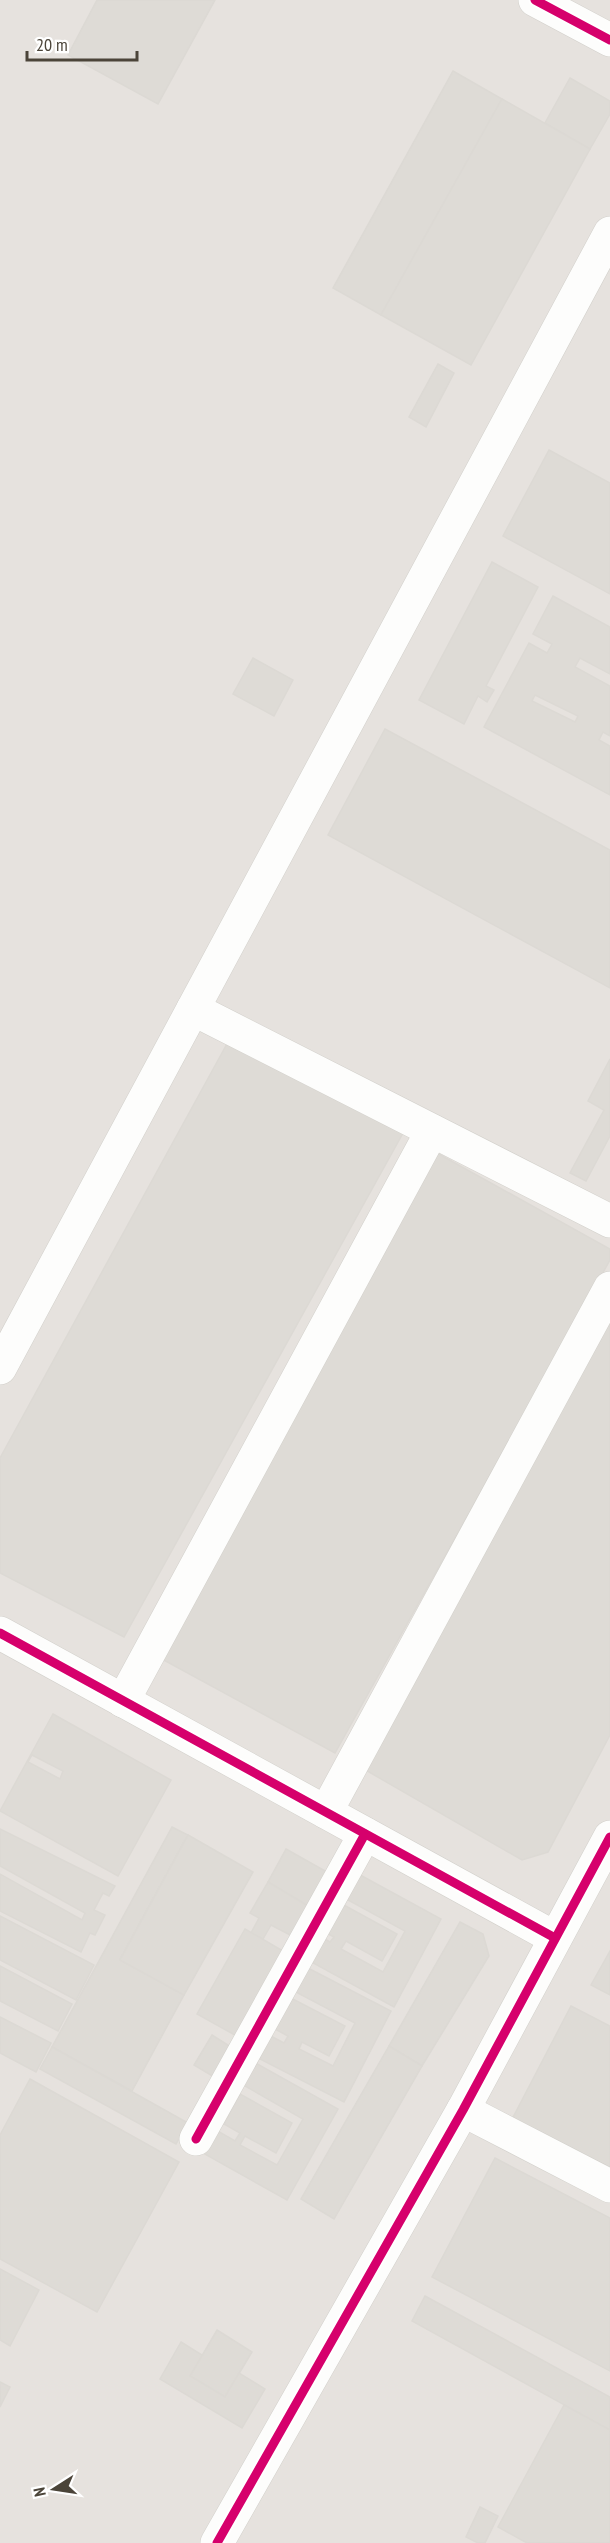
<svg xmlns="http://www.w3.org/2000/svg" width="610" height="2543" font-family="'PT Sans Narrow',sans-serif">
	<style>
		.industrial { fill: #e6e2de }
		.building { fill: #dedbd6; stroke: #dcd9d4; stroke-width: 1.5; fill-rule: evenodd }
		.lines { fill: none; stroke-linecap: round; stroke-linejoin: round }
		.minor-casing { stroke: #d2d0cb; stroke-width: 34 }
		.minor { stroke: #fdfdfc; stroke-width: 33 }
		.cycleway-casing { stroke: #fff; stroke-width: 13 }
		.cycleway { stroke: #d6006c; stroke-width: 9 }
	</style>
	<rect width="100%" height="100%" fill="#f4f2ee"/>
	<rect class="industrial" x="0" y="0" width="610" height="2543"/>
	<g class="building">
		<polygon points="97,0 215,0 158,104 68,55"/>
		<polygon points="453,71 502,99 381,315 333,288"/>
		<polygon points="570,78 610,101 610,114 590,149 545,123"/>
		<polygon points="502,99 590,149 471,365 381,315"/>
		<polygon points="438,364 454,373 426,427 409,417"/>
		<polygon points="549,450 610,483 610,594 503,536"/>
		<polygon points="492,562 538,587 486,686 494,690 487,702 478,696 464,724 419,700"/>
		<path d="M553 596 610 627V674L580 658 575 667 610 686V736L603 732 599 740 610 746V795L484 727 529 643 547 653 552 644 533 634ZM535 695 578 716 575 722 532 701Z"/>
		<polygon points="253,658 293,680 274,716 233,694"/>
		<polygon points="385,729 610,850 610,988 328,835"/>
		<polygon points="228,1042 403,1133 124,1637 0,1573 0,1458"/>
		<polygon points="610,1059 610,1136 586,1181 570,1173 604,1110 588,1101"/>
		<polygon points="435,1152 610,1249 610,1260 335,1753 158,1657"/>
		<polygon points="610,1312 610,1735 548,1852 522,1860 362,1768"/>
		<path d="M53 1714 171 1780 118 1876 0 1811ZM32 1755 63 1771 60 1779 28 1762Z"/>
		<polygon points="172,1827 188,1835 120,1960 184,1995 132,2091 52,2047"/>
		<polygon points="0,1829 115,1886 109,1896 103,1893 94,1910 105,1915 95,1935 90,1933 81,1952 0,1911 0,1874 82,1920 85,1913 0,1866"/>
		<polygon points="188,1835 253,1872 184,1995 120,1960"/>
		<polygon points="286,1849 327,1872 308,1906 268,1882"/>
		<polygon points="351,1870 441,1919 394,2007 304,1958 316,1934 330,1942 334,1937 317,1928 333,1899 397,1934 382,1961 346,1941 341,1949 383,1972 405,1931 337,1894"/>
		<polygon points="268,1882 308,1906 292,1936 271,1925 263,1939 251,1933 259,1918 250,1913"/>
		<polygon points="0,1916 94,1965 76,2000 0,1960"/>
		<polygon points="460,1922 483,1934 489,1956 422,2066 389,2046"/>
		<polygon points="245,1929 290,1955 242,2039 197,2014"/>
		<polygon points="610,1951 610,1995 591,1985"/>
		<polygon points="0,1966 72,2004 58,2031 0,2001"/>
		<polygon points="304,1966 391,2011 344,2102 256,2057 267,2034 284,2043 288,2036 273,2028 289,1997 345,2026 329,2056 302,2042 299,2049 333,2066 355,2023 292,1990"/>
		<polygon points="571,2006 610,2026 610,2178 509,2125"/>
		<polygon points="0,2017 51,2043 36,2072 0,2053"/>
		<polygon points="212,2035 231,2047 214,2077 194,2065"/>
		<polygon points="389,2046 422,2066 334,2219 301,2199"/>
		<polygon points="52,2047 188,2123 176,2144 40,2069"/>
		<polygon points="250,2060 338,2109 287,2200 203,2153 216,2130 235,2141 240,2133 224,2124 240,2094 292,2123 276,2153 245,2136 240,2145 277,2165 303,2119 238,2082"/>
		<polygon points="30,2079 179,2162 97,2312 0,2259 0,2135"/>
		<polygon points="495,2158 610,2218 610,2371 432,2277"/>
		<polygon points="0,2269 39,2290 10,2346 0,2340"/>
		<polygon points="425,2296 610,2397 610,2430 412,2321"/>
		<polygon points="217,2330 252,2352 225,2397 190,2376"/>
		<polygon points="181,2342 202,2355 190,2376 225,2397 239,2373 265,2389 242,2428 160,2379"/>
		<polygon points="0,2382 10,2387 0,2407"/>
		<polygon points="564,2405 610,2430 610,2543 527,2543 498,2527"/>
		<polygon points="480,2507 498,2516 485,2543 478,2543 466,2537"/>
	</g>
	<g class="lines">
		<g class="minor-casing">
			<g id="minor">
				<polyline points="535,0 610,40"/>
				<polyline points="193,1009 610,1221"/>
				<polyline points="0,1368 610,233"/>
				<polyline points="0,1633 555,1938"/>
				<polyline points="123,1701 432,1131"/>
				<polyline points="326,1812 610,1288"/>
				<polyline points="463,2110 610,2186"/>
				<polyline points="196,2139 365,1834"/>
				<polyline points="217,2543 463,2110 610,1837"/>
			</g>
		</g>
		<use href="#minor" class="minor"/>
		<g class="cycleway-casing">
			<g id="cycleway">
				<polyline points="535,0 610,40"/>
				<polyline points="0,1633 555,1938"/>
				<polyline points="196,2139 365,1834"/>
				<polyline points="217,2543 463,2110 610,1837"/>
			</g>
		</g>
		<use href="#cycleway" class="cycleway"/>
	</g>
	<g transform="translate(54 2489) rotate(258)" stroke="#ffffff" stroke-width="4.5" paint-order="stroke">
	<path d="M0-4.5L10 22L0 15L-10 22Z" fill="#4b4439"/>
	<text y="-9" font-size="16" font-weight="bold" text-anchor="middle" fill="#4b4439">N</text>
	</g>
	<path d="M27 51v9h110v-9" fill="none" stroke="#4b4439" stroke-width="3"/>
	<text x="36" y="51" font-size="18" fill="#4b4439" stroke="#ffffff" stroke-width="4.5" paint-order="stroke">20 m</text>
</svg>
